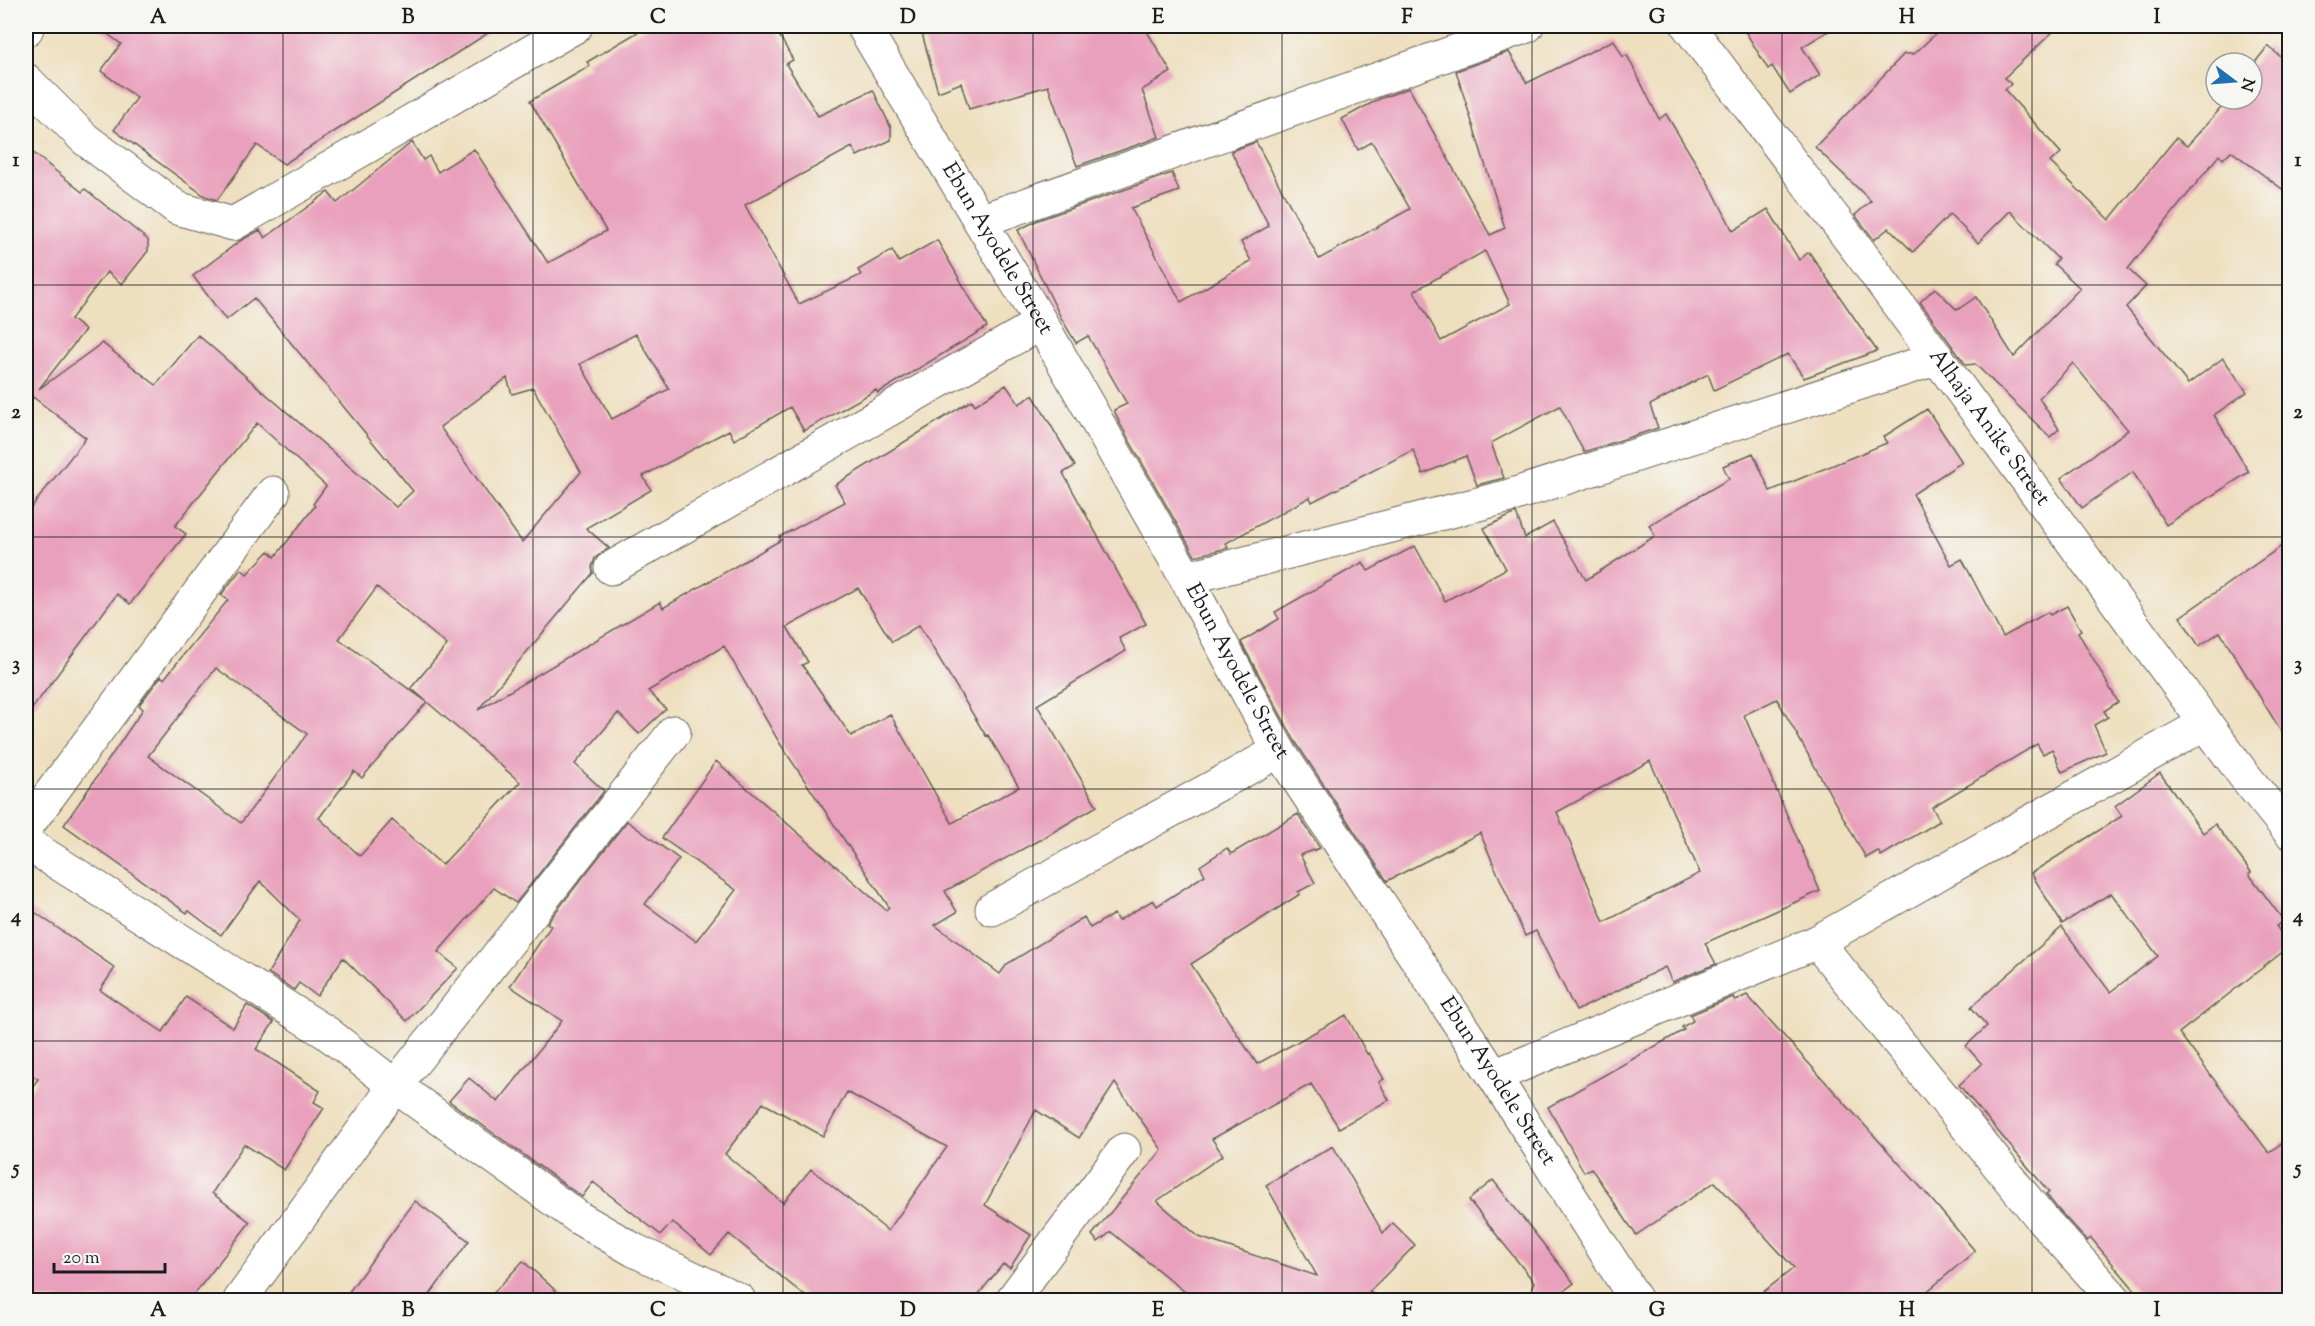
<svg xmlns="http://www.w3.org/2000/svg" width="2315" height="1326" font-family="'Sorts Mill Goudy',serif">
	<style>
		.building { fill: #e9a0bc; fill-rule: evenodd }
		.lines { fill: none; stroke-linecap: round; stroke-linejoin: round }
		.street-casing { stroke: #666055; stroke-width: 35 }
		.street { stroke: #fff; stroke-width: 33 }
		.grid { fill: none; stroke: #1c1c1c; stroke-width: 1.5; stroke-opacity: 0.55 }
		.labels { text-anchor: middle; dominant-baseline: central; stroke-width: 5; stroke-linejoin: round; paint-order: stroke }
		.street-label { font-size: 22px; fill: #1c1c1c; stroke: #f6f6f2 }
		.neatline { fill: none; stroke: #1c1c1c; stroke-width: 2 }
		.grid-label { font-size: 20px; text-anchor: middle; font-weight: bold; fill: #1c1c1c }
	</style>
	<rect width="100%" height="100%" fill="#f6f6f2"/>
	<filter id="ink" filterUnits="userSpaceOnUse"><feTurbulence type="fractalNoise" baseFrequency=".0167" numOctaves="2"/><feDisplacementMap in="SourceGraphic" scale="12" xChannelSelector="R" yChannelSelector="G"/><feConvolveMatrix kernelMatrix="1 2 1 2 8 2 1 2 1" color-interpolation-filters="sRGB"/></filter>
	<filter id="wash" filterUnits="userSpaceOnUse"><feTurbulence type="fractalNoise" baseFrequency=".008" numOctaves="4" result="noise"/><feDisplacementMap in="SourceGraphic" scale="24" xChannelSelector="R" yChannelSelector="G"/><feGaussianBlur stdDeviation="1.35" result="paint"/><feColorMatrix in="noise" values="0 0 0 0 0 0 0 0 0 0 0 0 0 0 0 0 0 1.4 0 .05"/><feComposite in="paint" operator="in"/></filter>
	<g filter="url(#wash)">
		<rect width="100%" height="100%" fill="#eedfbf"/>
		<g id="blocks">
			<g class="building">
				<polygon points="97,26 499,26 284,164 257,145 217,200 205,196 114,130 137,98 101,71 121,44"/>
				<path d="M648 26H774L793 60 786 64 818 116 873 90 891 128V140L857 156 852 147 745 205 799 304 861 275 858 270 892 250 899 262 937 240 987 327 878 393 876 390 804 431 790 407 734 440 729 430 643 476 651 490 586 528 609 548 595 558 592 567 593 573 478 710 660 602 663 608 781 540 779 537 845 502 835 485 972 400 975 405 1006 385 1019 404 1033 395 1075 466 1063 473 1146 624 1119 638 1126 651 1037 705 1097 806 1043 838 945 891 957 912 935 925 1000 974 1007 964 1084 917 1090 928 1114 914 1118 921 1153 900 1157 906 1205 875 1200 866 1227 848 1231 854 1298 814 1320 848 1300 855 1315 883 1298 892 1300 894 1191 964 1257 1064 1346 1015 1367 1054 1369 1053 1384 1079 1379 1082 1389 1100 1339 1128 1311 1084 1212 1139 1223 1155 1157 1201 1199 1237 1317 1276 1266 1185 1333 1146 1383 1233 1393 1223 1415 1245 1369 1292 1375 1295V1300H1195L1111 1232 1098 1242 1092 1235 1162 1150 1115 1083 1079 1138 1036 1110 985 1205 1031 1235 1010 1268 1003 1264 974 1300H810L729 1234 711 1255 672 1222 661 1235 593 1182 582 1197 449 1101 469 1078 498 1102 562 1021 510 986 551 926 547 923 627 821 679 859 645 904 696 941 736 890 662 838 716 761 886 910 889 907 779 742 724 646 648 691 666 709 639 734 618 713 575 764 604 791 516 903 494 888 438 952 458 968 407 1021 343 958 317 996 299 983 294 990 268 973 300 920 260 881 221 935 189 911 187 913 64 825 143 709 139 705 161 676 164 679 228 600 221 595 241 569 247 574 269 551 275 557 315 506 313 504 326 486 257 423 175 526 186 534 130 604 117 594 26 717V514L86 438 33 397 26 407V147L82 192 85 189 148 240V251L122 284 107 272 71 319 85 330 39 389 102 343 156 385 198 335 396 507 413 491 254 298 226 320 193 276 240 241 260 230 265 238 328 192 337 203 412 142 423 160 429 156 438 172 474 149 548 263 606 231 530 101 590 66 587 62ZM636 334 669 389 612 419 580 364ZM507 378 512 394 533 388 581 472 522 542 440 427ZM377 587 447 645 411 688 520 782 442 865 392 820 360 856 319 818 354 771 362 778 427 702 339 639ZM858 588 892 642 919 625 986 736 988 735 1019 787 952 823 890 714 851 736 802 665 808 662 787 627ZM216 668 307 734 241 823 148 756ZM847 1092 947 1147 888 1231 811 1169 783 1203 725 1154 763 1103 823 1136Z"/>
				<polygon points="920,26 1144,26 1171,72 1142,90 1159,137 1077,166 1048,86 969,109 961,83 938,92"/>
				<polygon points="1742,26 1837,26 1802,47 1820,75 1790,94 1772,66 1768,69"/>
				<polygon points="1944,26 2059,26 2004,78 2011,84 2005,90 2061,153 2050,162 2109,220 2176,138 2187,146 2229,99 2252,99 2252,66 2268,46 2289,64 2289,194 2231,151 2223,159 2219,155 2128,269 2146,286 2126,307 2188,384 2223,358 2247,392 2214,415 2249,472 2166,525 2133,472 2082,508 2061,478 2128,430 2073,363 2039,398 2059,429 2050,437 1975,364 1966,365 1920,302 1935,288 1957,310 1976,297 2014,357 2080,288 2054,264 2058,259 2010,211 1978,243 1950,214 1913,252 1889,228 1874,240 1855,215 1871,201 1815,147 1904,54 1914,54"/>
				<path d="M1614 40 1623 57 1627 55 1659 119 1666 114 1713 191 1733 231 1768 209 1799 260 1809 252 1877 351 1804 378 1788 354 1714 390 1708 374 1650 405 1658 428 1584 452 1560 406 1491 443 1504 478 1477 485 1466 456 1423 474 1413 450 1312 502 1310 497 1226 543 1228 548 1195 556 1119 422 1114 410 1127 404 1088 336 1076 343 1061 318 1018 230 1038 220 1172 173 1179 191 1131 208 1181 302 1251 261 1241 242 1269 226 1231 151 1256 142 1319 259 1410 209 1372 142 1358 150 1342 119 1379 99 1409 88 1490 235 1505 228 1456 71 1509 52 1527 83ZM1485 251 1510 304 1441 341 1414 291Z"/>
				<path d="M1927 409 1962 462 1913 494 1951 565 1962 559 2003 637 2048 612 2050 615 2067 606 2081 630 2078 632 2118 702 2104 711 2108 717 2094 725 2106 752 2062 772 2052 749 2043 754 2037 744 1932 807 1940 821 1881 856 1878 851 1866 858 1777 699 1744 715 1820 891 1705 943 1716 964 1672 982 1665 967 1576 1011 1536 931 1525 936 1480 833 1387 881 1295 741 1241 642 1279 619 1275 612 1363 562 1368 571 1415 546 1445 601 1506 569 1484 528 1516 513 1525 538 1553 522 1586 580 1655 536 1649 525 1729 479 1723 466 1753 453 1770 491 1887 443 1883 437ZM1650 761 1700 873 1604 922 1557 812Z"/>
				<polygon points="2289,541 2289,744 2220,632 2199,646 2180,617"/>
				<polygon points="2160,773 2203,833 2215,824 2251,872 2249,874 2284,921 2276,926 2289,944 2289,947 2179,1033 2269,1153 2289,1137 2289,1300 2143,1300 2091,1238 2087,1241 2057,1208 2046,1194 2049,1192 1959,1085 1982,1064 1966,1046 1987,1026 1971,1007 2062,927 2110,992 2158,956 2111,893 2062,924 2031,873 2122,816 2115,806"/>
				<polygon points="26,906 115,968 100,990 163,1032 186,997 233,1028 247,1005 274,1022 256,1049 320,1091 314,1102 324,1108 284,1170 244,1144 212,1193 250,1222 190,1300 26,1300 26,1096 38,1079 26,1071"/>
				<polygon points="1747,995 1925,1192 1975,1251 1917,1300 1753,1300 1794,1268 1715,1182 1636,1235 1591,1168 1584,1172 1548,1107 1684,1030 1682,1027 1693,1021 1690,1015 1733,997 1735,1001"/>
				<polygon points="1493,1180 1574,1283 1552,1300 1527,1300 1534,1282 1469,1200"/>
				<polygon points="415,1201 469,1241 426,1300 343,1300"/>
				<polygon points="523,1261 566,1300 487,1300"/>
			</g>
		</g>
	</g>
	<g filter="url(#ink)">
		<use href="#blocks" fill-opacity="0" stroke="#666055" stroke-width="1.5"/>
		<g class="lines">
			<g class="street-casing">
				<g id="street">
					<path id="s1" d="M863 26 1041 323 1186 578 1279 751 1494 1076 1636 1300"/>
					<path id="s2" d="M1688 26 1861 254 2243 774 2290 832"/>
					<polyline points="26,30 28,26"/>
					<polyline points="26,80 85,139 177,208 233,224 576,26"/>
					<polyline points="980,221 1527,26"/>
					<polyline points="611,568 1041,323"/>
					<polyline points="1186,578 1506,497 1938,358"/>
					<polyline points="26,827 273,493"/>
					<polyline points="26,843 327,1033 395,1086 579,1218 634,1250 739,1300"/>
					<polyline points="992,909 1279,751"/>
					<polyline points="1817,942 2043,1220 2115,1300"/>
					<polyline points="1494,1076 1817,942 2206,723"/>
					<polyline points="240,1300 395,1086 674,732"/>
					<polyline points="1012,1300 1124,1150"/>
				</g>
			</g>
			<use href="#street" class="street"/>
		</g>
	</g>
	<path class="grid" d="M283 26V1300M533 26V1300M783 26V1300M1033 26V1300M1282 26V1300M1532 26V1300M1782 26V1300M2032 26V1300M26 285H2290M26 537H2290M26 789H2290M26 1041H2290"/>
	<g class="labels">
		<g class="street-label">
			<text stroke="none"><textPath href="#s1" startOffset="260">Ebun Ayodele Street</textPath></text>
			<text stroke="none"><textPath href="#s2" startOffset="502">Alhaja Anike Street</textPath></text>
			<text stroke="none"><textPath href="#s1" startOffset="746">Ebun Ayodele Street</textPath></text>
			<text stroke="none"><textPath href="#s1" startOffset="1232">Ebun Ayodele Street</textPath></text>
		</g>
	</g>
	<rect width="2315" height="1326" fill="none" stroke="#f6f6f2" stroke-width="66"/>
	<g transform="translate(2234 81) rotate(106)"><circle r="28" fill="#f6f6f2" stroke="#9f9f9c" stroke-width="1.5"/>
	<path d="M0-4.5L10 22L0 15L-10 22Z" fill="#1f6fb2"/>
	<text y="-9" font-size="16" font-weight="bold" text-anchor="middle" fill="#1c1c1c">N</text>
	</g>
	<path d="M54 1263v9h111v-9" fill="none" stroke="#1c1c1c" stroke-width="3"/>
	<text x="63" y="1263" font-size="18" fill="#1c1c1c" stroke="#f6f6f2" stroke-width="4.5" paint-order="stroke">20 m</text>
	<rect x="33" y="33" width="2249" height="1260" class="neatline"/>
	<g class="grid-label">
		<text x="158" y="23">A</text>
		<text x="408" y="23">B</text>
		<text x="658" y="23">C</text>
		<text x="908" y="23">D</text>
		<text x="1158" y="23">E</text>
		<text x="1407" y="23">F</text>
		<text x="1657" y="23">G</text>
		<text x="1907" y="23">H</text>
		<text x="2157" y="23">I</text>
		<text x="16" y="166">1</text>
		<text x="2298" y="166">1</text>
		<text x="16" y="418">2</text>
		<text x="2298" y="418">2</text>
		<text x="16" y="670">3</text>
		<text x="2298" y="670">3</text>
		<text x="16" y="922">4</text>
		<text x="2298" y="922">4</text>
		<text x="16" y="1174">5</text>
		<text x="2298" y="1174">5</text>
		<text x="158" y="1316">A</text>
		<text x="408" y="1316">B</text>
		<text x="658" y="1316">C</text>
		<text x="908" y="1316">D</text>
		<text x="1158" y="1316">E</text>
		<text x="1407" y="1316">F</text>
		<text x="1657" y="1316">G</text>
		<text x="1907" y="1316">H</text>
		<text x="2157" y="1316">I</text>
	</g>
</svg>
